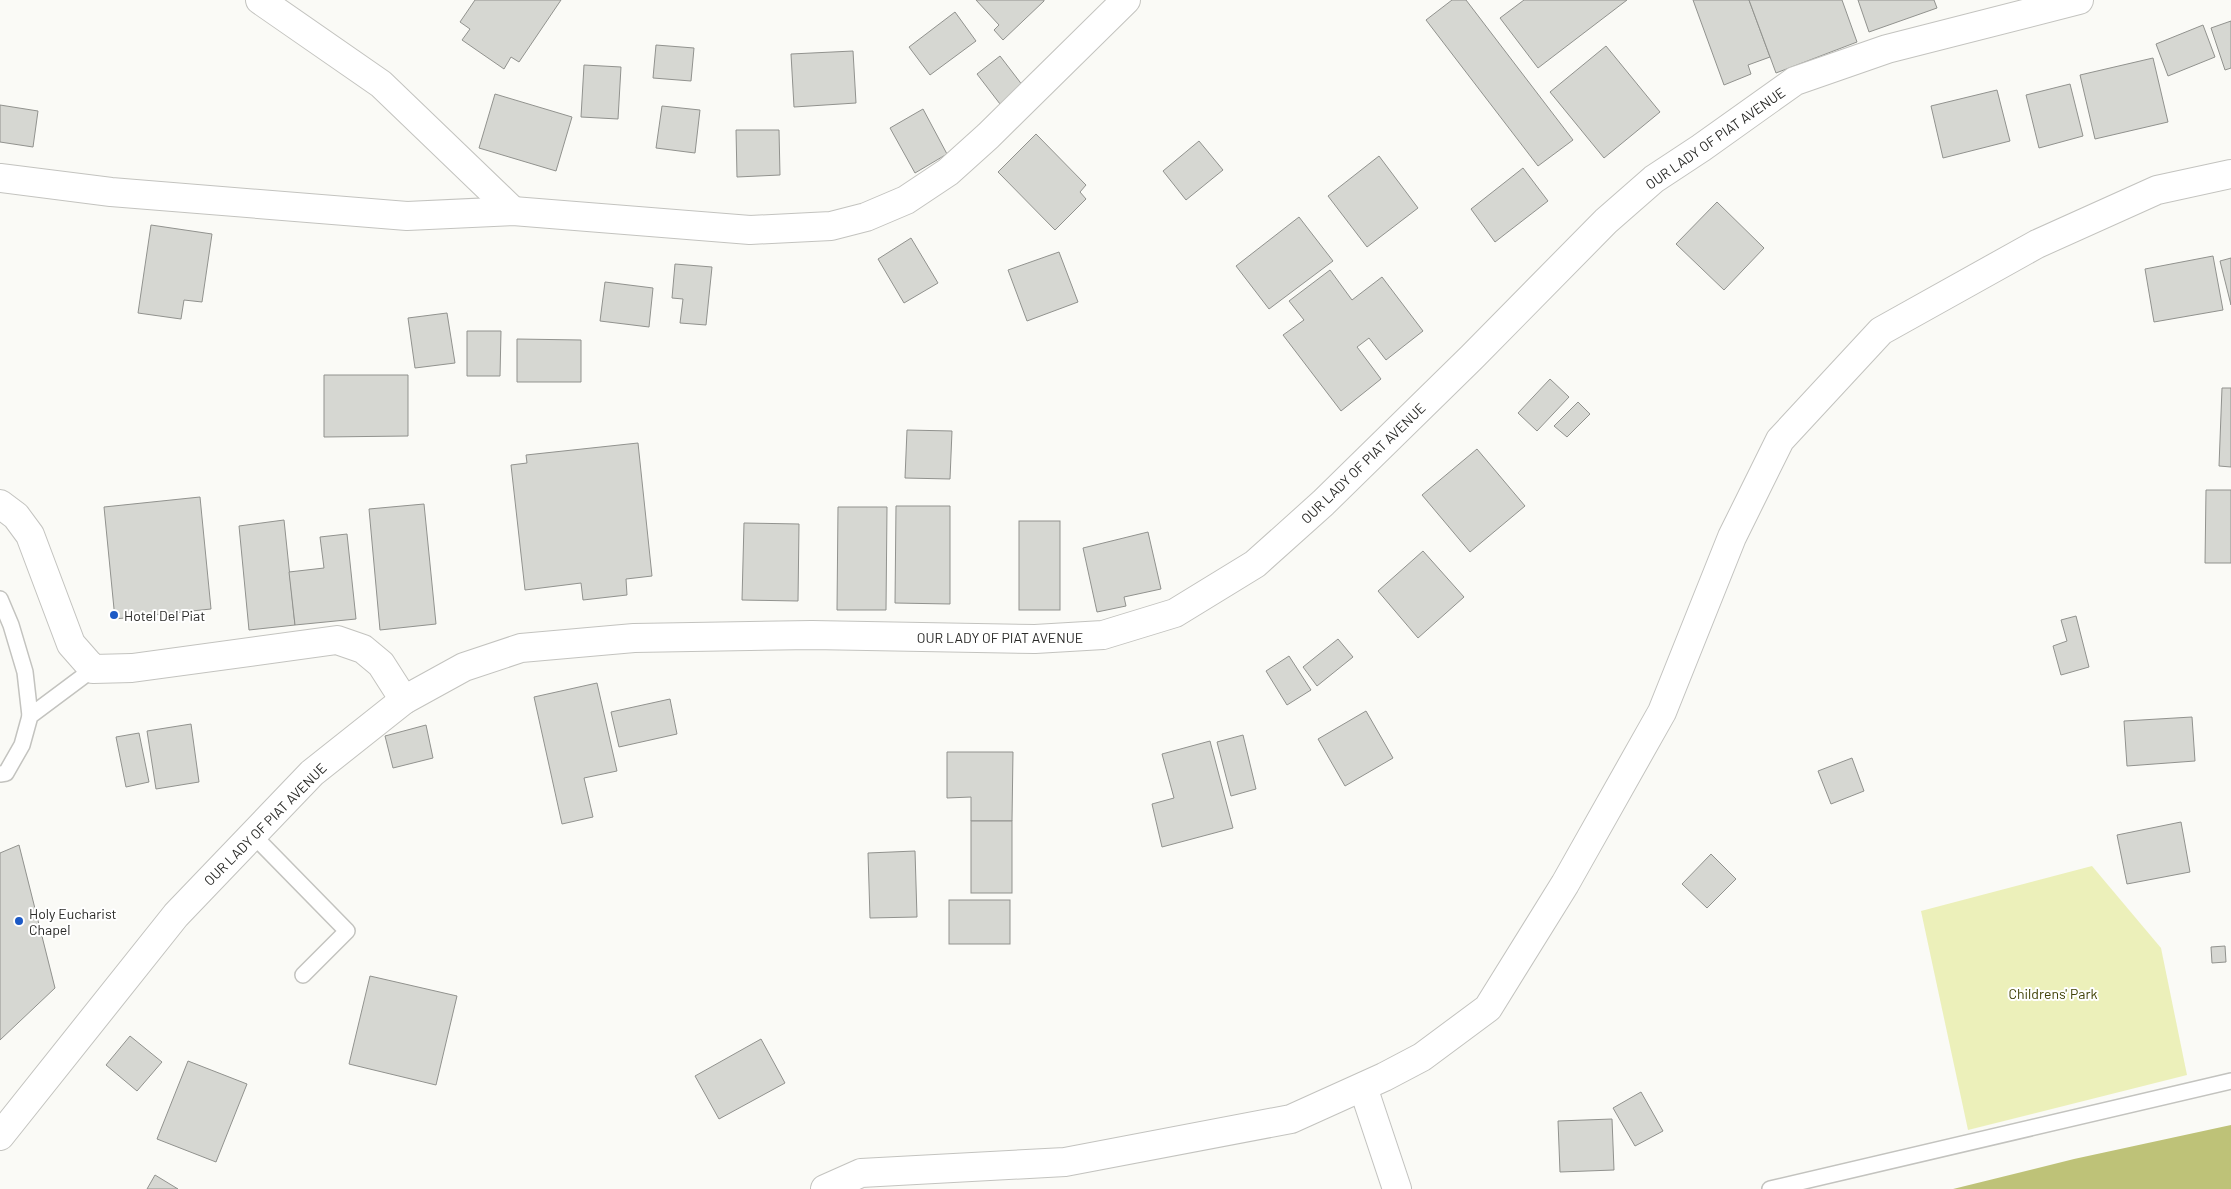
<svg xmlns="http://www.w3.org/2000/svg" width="2231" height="1189" font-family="Barlow,sans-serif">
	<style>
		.green { fill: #ecf0ba }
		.water { fill: #bec278 }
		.building { fill: #d6d7d2; stroke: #91928e }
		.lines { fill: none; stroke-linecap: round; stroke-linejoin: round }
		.service-casing { stroke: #c3c3bf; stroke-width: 18 }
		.minor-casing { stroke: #c3c3bf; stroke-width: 30 }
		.tertiary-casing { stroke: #c3c3bf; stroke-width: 30 }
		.service { stroke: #fff; stroke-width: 15 }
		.minor { stroke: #fff; stroke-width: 28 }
		.tertiary { stroke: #fff; stroke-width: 28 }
		.poi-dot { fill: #1c59c5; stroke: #fff; stroke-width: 2 }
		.labels { text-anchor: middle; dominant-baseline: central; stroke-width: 4; stroke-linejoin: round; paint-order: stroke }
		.street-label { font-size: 14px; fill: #2a2a28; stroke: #fff }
		.poi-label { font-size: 14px; fill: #2a2a28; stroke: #fff; text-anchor: start }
		.park-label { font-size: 14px; fill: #404106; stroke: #fff }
	</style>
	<rect width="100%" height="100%" fill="#fafaf6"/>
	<polygon class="green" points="2092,866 2161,948 2187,1075 1968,1130 1921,911"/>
	<polygon class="water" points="2231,1125 2231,1189 1953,1189 2074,1159"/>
	<g class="building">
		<polygon points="475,0 561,0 519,62 511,57 504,69 462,40 470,29 460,22"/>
		<polygon points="976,0 1044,0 1044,1 1003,40 994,30 999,25"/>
		<polygon points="1452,0 1466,0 1573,140 1538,166 1426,20"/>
		<polygon points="1524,0 1627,0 1538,68 1500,18"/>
		<polygon points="1693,0 1749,0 1770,57 1748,65 1751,74 1724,85"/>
		<polygon points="1749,0 1842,0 1857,42 1776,73"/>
		<polygon points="1858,0 1934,0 1937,8 1869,32"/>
		<polygon points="955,12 976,41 930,75 909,47"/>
		<polygon points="2231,21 2231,68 2225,70 2211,28"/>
		<polygon points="2203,25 2215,57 2168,76 2156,44"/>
		<polygon points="656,45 694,48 691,81 653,78"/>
		<polygon points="1606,46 1660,112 1604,158 1550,92"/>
		<polygon points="853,51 856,103 794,107 791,54"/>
		<polygon points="1000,56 1023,86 1000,104 977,74"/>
		<polygon points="2153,58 2168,122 2095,139 2080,75"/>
		<polygon points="584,65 621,67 618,119 581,117"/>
		<polygon points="2070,84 2083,136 2039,148 2026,95"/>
		<polygon points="1997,90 2010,141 1943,158 1931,106"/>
		<polygon points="495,94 572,117 556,171 479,148"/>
		<polygon points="0,105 38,111 33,147 0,142"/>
		<polygon points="662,106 700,110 695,153 656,148"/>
		<polygon points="923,109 947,154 915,173 890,128"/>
		<polygon points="736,130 779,130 780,175 737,177"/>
		<polygon points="1036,134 1086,185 1080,192 1086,199 1055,230 998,172"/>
		<polygon points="1199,141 1223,170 1186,200 1163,171"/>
		<polygon points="1379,156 1418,208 1367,247 1328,196"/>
		<polygon points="1523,168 1548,201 1495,242 1471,209"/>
		<polygon points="1717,202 1764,248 1724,290 1676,244"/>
		<polygon points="1299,217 1333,261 1269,309 1236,266"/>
		<polygon points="151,225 212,234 202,302 184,300 181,319 138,313"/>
		<polygon points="911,238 938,283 904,303 878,259"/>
		<polygon points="1059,252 1078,302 1027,321 1008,270"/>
		<polygon points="2213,256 2223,310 2154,322 2145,269"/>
		<polygon points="2231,258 2231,305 2220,261"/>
		<polygon points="675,264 712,267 706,325 680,323 683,299 672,298"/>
		<polygon points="1330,270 1352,300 1382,277 1423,331 1386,360 1369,338 1357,347 1381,379 1341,411 1283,335 1304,320 1289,301"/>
		<polygon points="605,282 653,288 649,327 600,321"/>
		<polygon points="447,313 455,363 415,368 408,318"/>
		<polygon points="467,331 501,331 500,376 467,376"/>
		<polygon points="517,339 581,340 581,382 517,382"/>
		<polygon points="324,375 408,375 408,436 324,437"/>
		<polygon points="1550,379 1569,397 1537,431 1518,413"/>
		<polygon points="2222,388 2231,388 2231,467 2219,466"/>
		<polygon points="1578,402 1590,414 1567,437 1554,426"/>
		<polygon points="907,430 952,431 950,479 905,478"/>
		<polygon points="638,443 652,576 626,579 627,595 583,600 581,583 525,590 511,465 527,463 526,455"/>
		<polygon points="1477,449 1525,506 1470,552 1422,495"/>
		<polygon points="2206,490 2231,490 2231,563 2205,563"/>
		<polygon points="200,497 211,609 115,619 104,507"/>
		<polygon points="424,504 436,624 380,630 369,509"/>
		<polygon points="896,506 950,506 950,604 895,603"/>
		<polygon points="838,507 887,507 886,610 837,610"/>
		<polygon points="284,520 295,625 249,630 239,526"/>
		<rect x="1019" y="521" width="41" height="89"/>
		<polygon points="744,523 799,524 798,601 742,600"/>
		<polygon points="1148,532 1161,589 1124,597 1126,606 1097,612 1083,548"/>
		<polygon points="347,534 356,619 295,625 289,572 324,568 320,537"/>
		<polygon points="1423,551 1464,597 1418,638 1378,591"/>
		<polygon points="2076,616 2089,667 2061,675 2053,646 2067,641 2061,620"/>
		<polygon points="1338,639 1353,657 1317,686 1303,667"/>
		<polygon points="1289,656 1311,690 1287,705 1266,671"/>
		<polygon points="597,683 617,771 584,778 593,817 562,824 534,697"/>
		<polygon points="670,699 677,734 619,747 611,712"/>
		<polygon points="1366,711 1393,758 1345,786 1318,739"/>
		<polygon points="2192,717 2195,761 2127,766 2124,721"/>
		<polygon points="191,724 199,782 156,789 147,731"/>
		<polygon points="426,725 433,758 393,768 385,736"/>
		<polygon points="139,733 149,782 126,787 116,737"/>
		<polygon points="1243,735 1256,789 1231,796 1217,742"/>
		<polygon points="1210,741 1233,828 1162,847 1152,804 1174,798 1162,754"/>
		<polygon points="947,752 1013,752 1012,821 971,821 971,797 947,798"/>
		<polygon points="1852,758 1864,791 1831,804 1818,771"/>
		<rect x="971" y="821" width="41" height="72"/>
		<polygon points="2181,822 2190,872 2127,884 2117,835"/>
		<polygon points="19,845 55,988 0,1040 0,853"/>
		<polygon points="915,851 917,917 870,918 868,853"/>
		<polygon points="1711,854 1736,879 1707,908 1682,884"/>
		<rect x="949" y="900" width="61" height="44"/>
		<polygon points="2225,946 2226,962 2212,963 2211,947"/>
		<polygon points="370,976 457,996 436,1085 349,1064"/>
		<polygon points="130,1036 162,1062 137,1091 106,1065"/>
		<polygon points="761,1039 785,1083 719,1119 695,1076"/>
		<polygon points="188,1061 247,1084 216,1162 157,1139"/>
		<polygon points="1641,1092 1663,1131 1635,1146 1613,1108"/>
		<polygon points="1612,1119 1614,1170 1560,1172 1558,1121"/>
		<polygon points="155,1175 178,1189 147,1189"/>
	</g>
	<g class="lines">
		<g class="service-casing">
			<g id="service">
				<polyline points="0,599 11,625 25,672 30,716"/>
				<polyline points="0,774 6,773 22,745 30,716 93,669"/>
				<polyline points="253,835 347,931 303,975"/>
				<polyline points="1770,1189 2231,1081"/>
			</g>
		</g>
		<g class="minor-casing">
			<g id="minor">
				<polyline points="260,0 381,84 513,211"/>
				<polyline points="0,178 111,192 407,216 513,211 750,230 831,226 866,217 906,200 948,172 988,136 1126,0"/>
				<polyline points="0,504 16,516 30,535 71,644 93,669 132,668 337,640 363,649 381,664 404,700"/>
				<polyline points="1363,1087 1397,1189"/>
			</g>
		</g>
		<g class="tertiary-casing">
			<g id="tertiary">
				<polyline points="0,1136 176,915 312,773 404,700 464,667 521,648 634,638 812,635 1035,639 1103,635 1175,613 1255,564 1323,503 1472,357 1606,221 1654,179 1701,148 1795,81 1887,49 2079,0"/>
				<polyline points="825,1189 861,1173 1065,1162 1291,1119 1384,1077 1422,1057 1488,1008 1565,884 1662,712 1732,537 1780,440 1881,331 2037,244 2157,190 2231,174"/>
			</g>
		</g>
		<use href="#service" class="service"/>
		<use href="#minor" class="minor"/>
		<use href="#tertiary" class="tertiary"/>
	</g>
	<g class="poi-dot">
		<circle cx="114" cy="615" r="5"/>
		<circle cx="19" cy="921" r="5"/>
	</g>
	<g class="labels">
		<g class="street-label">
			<text transform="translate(1715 138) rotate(-35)">OUR LADY OF PIAT AVENUE</text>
			<text transform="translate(1363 463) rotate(-44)">OUR LADY OF PIAT AVENUE</text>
			<text x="1000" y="637">OUR LADY OF PIAT AVENUE</text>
			<text transform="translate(265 824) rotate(-45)">OUR LADY OF PIAT AVENUE</text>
		</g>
		<g class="poi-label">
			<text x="124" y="615">Hotel Del Piat</text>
			<text x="29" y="913">Holy Eucharist<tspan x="29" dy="16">Chapel</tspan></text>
		</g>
		<g class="park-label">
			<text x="2053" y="993">Childrens' Park</text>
		</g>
	</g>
</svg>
